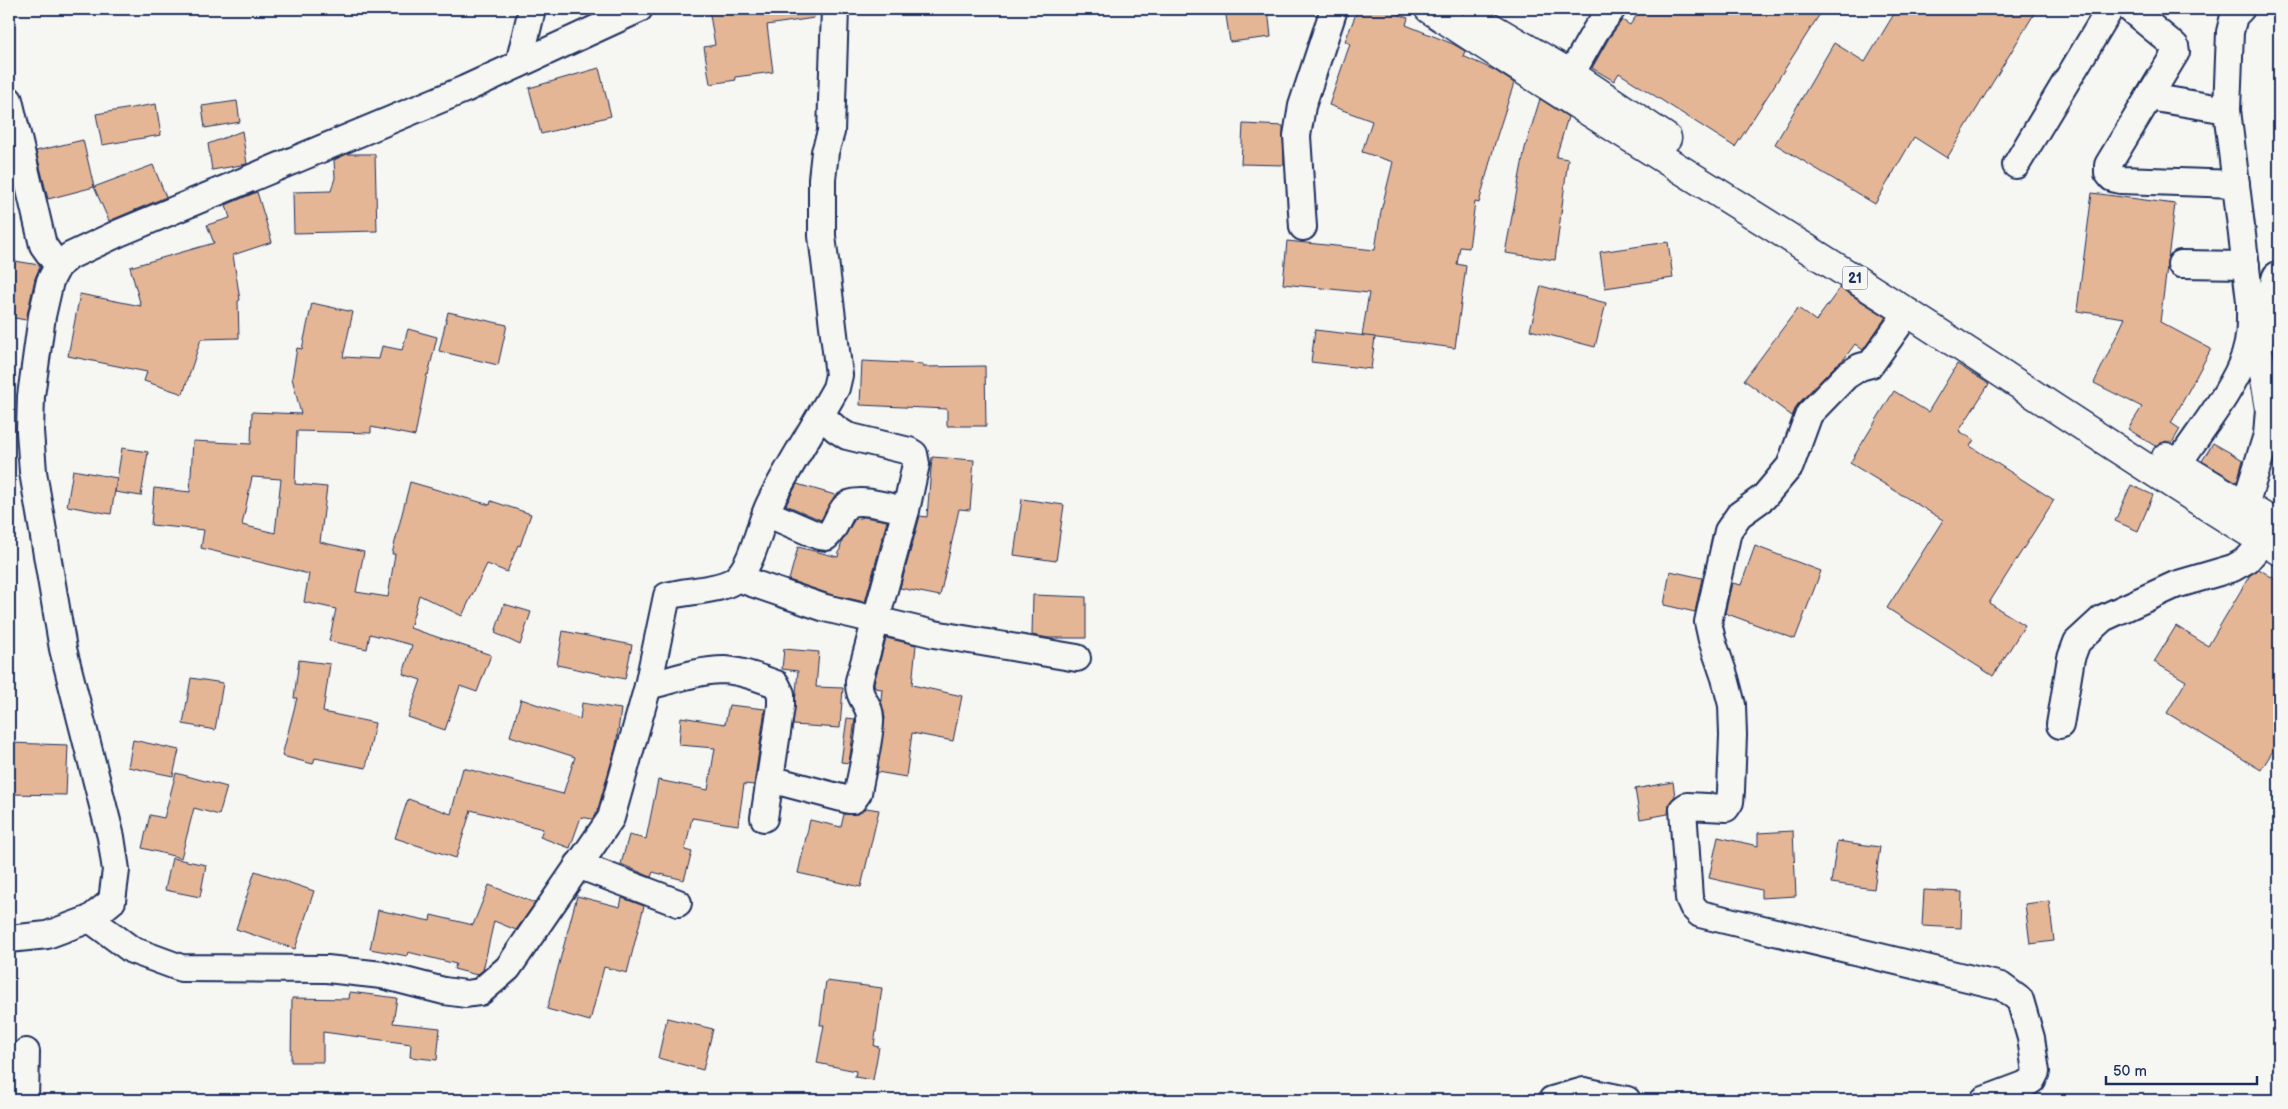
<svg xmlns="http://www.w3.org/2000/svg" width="2288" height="1109" font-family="'Balsamiq Sans',sans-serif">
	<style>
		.building { fill: #e5b695; stroke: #1b2f5e; fill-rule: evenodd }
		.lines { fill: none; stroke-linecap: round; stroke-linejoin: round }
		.minor-casing { stroke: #1b2f5e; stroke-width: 30 }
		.highway-casing { stroke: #1b2f5e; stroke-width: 31 }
		.minor { stroke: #f6f6f2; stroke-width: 26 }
		.highway { stroke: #f6f6f2; stroke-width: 28 }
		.labels { text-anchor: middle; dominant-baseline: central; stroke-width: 5; stroke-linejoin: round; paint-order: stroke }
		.shield { fill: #f6f6f2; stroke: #5d6b8a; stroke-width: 1 }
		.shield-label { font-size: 14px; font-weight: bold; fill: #1b2f5e }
	</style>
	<rect width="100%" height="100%" fill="#f6f6f2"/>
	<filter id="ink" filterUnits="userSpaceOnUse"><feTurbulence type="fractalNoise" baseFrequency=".02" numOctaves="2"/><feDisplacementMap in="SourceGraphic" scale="10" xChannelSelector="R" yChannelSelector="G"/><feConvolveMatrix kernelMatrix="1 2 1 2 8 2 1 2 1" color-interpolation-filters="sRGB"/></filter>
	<g filter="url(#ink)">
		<g class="building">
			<polygon points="709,9 813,9 814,18 767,25 773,72 735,77 736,80 710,84 704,47 715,45"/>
			<polygon points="1225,9 1268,9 1271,37 1230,42"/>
			<polygon points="1358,9 1386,9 1408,18 1406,25 1453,44 1465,51 1463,56 1494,70 1514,83 1496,139 1479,203 1475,202 1469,248 1460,247 1457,264 1466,266 1455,348 1362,336 1369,293 1283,284 1287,241 1375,250 1381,211 1393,162 1362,152 1372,121 1329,105 1350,44 1345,41"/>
			<polygon points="1641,9 1823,9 1735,147 1619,73 1614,81 1592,68 1609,38 1622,20 1630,25"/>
			<polygon points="1897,9 2037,9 1947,158 1914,137 1875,204 1775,144 1834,43 1865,62"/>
			<polygon points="599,68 611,116 541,134 529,88"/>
			<polygon points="1540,99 1568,117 1556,157 1568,159 1555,260 1505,253 1525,148"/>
			<polygon points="237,101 240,122 205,128 202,106"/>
			<polygon points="156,104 161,135 102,145 96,114"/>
			<polygon points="1243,124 1283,126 1284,165 1241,164"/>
			<polygon points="242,131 247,164 212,170 208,144"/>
			<polygon points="83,140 94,187 48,199 36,151"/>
			<polygon points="347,154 375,154 377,231 294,233 293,192 331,191 335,178 334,160"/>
			<polygon points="153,165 166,197 109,221 94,187"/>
			<polygon points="257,192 272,242 233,255 240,300 238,301 239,338 201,339 183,394 144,381 147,372 68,356 80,294 141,306 130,267 214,243 207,225 230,218 226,205"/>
			<polygon points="2092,193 2175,204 2160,322 2211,349 2171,423 2180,429 2172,443 2166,441 2155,446 2128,429 2142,407 2094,383 2125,318 2077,311"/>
			<polygon points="1668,242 1673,278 1605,288 1600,252"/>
			<polygon points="9,260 39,265 40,267 35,278 26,320 9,317"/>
			<polygon points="1541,286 1606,303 1595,347 1530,330"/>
			<polygon points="1840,288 1886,317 1863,350 1855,344 1844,359 1835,366 1798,404 1792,416 1744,380 1798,308 1816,321"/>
			<path d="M312 303 353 312 343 357 379 359 382 346 402 350 408 329 437 337 428 375 427 374 415 436 371 427V433L297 431 295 484 327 487 320 542 364 552 356 592 388 597 395 554H392L410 482 490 505 491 501 531 514 520 546 518 545 507 572 487 564 462 616 419 595 410 628 491 655 477 692 460 686 445 730 408 717 421 680 403 674 412 645 370 634 367 649 329 641 336 609 304 602 309 574 201 548 204 530 151 525 154 488 190 492 193 441 251 444 252 412 301 414 292 378 297 348 302 349ZM252 477 281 479 275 533 242 525Z"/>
			<polygon points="448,312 507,325 498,365 439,351"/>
			<polygon points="1315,330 1375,337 1371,369 1311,362"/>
			<polygon points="862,361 923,364 923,367 985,366 986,426 947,426 947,409 860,405"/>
			<polygon points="1957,364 1989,384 1959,431 1974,440 1970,446 2054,500 1989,603 2025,625 1993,676 1887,608 1943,520 1850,463 1894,391 1928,412"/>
			<polygon points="2213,443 2243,460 2237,482 2202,461"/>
			<polygon points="122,448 148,452 141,496 115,492"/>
			<polygon points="932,457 974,460 970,510 959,509 940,596 900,588 920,516 927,517"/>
			<polygon points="73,470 117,478 111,514 67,506"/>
			<polygon points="797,484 835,495 821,520 786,505"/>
			<polygon points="2131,485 2153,495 2138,531 2115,521"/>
			<polygon points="1022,499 1064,505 1056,561 1014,555"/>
			<polygon points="864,517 887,521 865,602 829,594 789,580 798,547 838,557 842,541 855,519"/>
			<polygon points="1755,546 1821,571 1795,639 1725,613 1732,583 1741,585"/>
			<polygon points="2259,569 2279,582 2279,741 2261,770 2167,713 2186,681 2154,662 2176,626 2208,646 2250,575"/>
			<polygon points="1670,571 1702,578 1695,612 1664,605"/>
			<polygon points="1033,595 1086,597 1086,638 1049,638 1032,635"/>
			<polygon points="504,604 531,612 520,645 495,633"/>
			<polygon points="563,631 632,645 625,679 557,665"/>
			<polygon points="886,638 916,645 912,685 962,696 953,741 912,733 906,777 877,772 885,718 881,700 882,689 875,688 874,683"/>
			<polygon points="784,649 819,652 816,687 843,688 840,728 793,725 798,671 782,669"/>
			<polygon points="299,660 330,664 323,712 375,723 366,768 315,758 313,764 282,756 297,698 294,698"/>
			<polygon points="191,678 223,683 215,730 183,724"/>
			<polygon points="521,699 580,719 582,703 621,709 616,746 597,812 592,819 581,817 570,848 540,837 543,829 471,810 456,858 395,838 408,799 451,814 463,768 563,794 575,757 510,736"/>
			<polygon points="729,705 765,709 754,785 744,784 738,825 692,818 685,850 692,852 684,880 653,872 651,877 621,864 629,835 646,839 658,780 708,790 715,748 679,745 681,717 725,724"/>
			<polygon points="847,718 855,719 849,763 841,762"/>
			<polygon points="133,740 179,750 173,776 128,767"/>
			<polygon points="9,743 68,745 66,795 9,794"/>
			<polygon points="176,773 227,787 219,815 194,808 181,858 142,848 150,815 164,818"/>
			<polygon points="1673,782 1675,796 1669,803 1668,814 1640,819 1635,789"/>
			<polygon points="866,808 879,810 861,887 798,873 810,820 841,827 844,814 859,813"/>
			<polygon points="1793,831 1796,896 1761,898 1761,890 1709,878 1718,837 1758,846 1758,833"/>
			<polygon points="1837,841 1880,847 1874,889 1831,883"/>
			<polygon points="172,858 206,865 200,897 165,890"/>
			<polygon points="255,871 314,891 295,949 236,929"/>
			<polygon points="489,885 535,903 516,930 494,921 483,970 477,975 454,969 456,964 408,952 407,956 370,949 378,910 430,921 431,915 473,925"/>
			<polygon points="1924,890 1962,892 1961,928 1922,926"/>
			<polygon points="577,896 620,907 622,898 644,906 627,973 604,967 590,1021 547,1009"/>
			<polygon points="2049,901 2054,941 2030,944 2025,904"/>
			<polygon points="826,981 882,988 874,1046 879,1047 873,1080 855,1077 856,1071 817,1063 824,1025 820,1025"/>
			<polygon points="350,992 397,998 393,1023 440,1028 437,1060 410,1057 411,1044 323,1032 323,1062 291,1062 292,998 349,999"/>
			<polygon points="667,1018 713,1029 703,1070 658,1058"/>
		</g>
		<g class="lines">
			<g class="minor-casing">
				<g id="minor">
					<polyline points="2130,9 2170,42 2175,46 2176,52 2108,165 2108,173 2112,178 2121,180 2236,184"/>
					<polyline points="519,64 532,9"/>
					<polyline points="1571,74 1596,30 1612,9"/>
					<polyline points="2149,97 2227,110"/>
					<polyline points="9,100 43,245 58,266"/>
					<polyline points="2016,165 2110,9"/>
					<polyline points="1303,227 1297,136 1302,106 1334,9"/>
					<polyline points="2181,264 2246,265"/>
					<polyline points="1908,312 1871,364 1860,367 1846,376 1809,414 1790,466 1764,497 1739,515 1728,531 1708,622 1712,640 1725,678 1732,705 1733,735 1731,791 1730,802 1726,808 1687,806 1683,809 1689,898 1693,907 1700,914 2001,986 2020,1000 2031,1038 2036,1072 2032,1080 2024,1085 1984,1100"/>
					<path d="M2178 464C2198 433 2234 389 2245 355 2251 337 2250 320 2250 301L2227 110 2230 32 2234 16 2241 9"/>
					<polyline points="2245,505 2267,435 2269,409 2259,349 2262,325 2276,276 2279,274"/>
					<path d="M766 513 819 536 826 537C836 529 837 516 845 507 855 495 891 508 906 510L916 464 914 454 909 451 847 436 836 429 821 415"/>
					<polyline points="737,578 825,608 934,634 1077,658"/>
					<path d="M648 686C672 680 699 670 724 670 742 671 759 678 776 684L781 694V706L764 818"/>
					<polyline points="2060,725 2071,658 2077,642 2103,618 2175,585 2233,568 2247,560 2264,541"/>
					<path d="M770 779 849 800H853L858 793C861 773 871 736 870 718 870 702 858 701 859 681L906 510"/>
					<polyline points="578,865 678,903"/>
					<path d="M90 919 132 950 181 968 327 969 382 975 444 991 466 994 480 992 508 968 611 818 648 686 667 596C686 590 724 591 737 578 755 560 759 523 771 501 791 462 815 426 836 388L839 375 822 236V179L825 152 831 132 835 9"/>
					<polyline points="9,939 47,935 90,919 112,901 116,870 111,837 63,649 33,472 30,431 31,396 42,316 50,281 58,266 70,256 119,233 465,89 639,9"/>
					<polyline points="25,1100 26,1052"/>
					<polyline points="1552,1100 1584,1091 1627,1100"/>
				</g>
			</g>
			<g class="highway-casing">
				<g id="highway">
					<path d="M1429 9C1575 106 1726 196 1874 291 2010 377 2142 468 2279 551"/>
					<polyline points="1477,19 1571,74 1667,138"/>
					<polyline points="2166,457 2279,526"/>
				</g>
			</g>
			<use href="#minor" class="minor"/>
			<use href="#highway" class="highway"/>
		</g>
	</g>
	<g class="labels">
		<rect class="shield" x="1842.5" y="266.5" width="25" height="23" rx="4"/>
		<g class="shield-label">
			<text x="1855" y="278">21</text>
		</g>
	</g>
	<rect width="2288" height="1109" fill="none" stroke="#f6f6f2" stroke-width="30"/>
	<rect x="15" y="15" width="2258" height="1079" fill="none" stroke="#1b2f5e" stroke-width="2" filter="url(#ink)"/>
	<path d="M2106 1076v8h151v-8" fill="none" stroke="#1b2f5e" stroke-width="2.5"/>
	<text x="2113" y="1076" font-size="15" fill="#1b2f5e" stroke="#f6f6f2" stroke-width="4" paint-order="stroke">50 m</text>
</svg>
